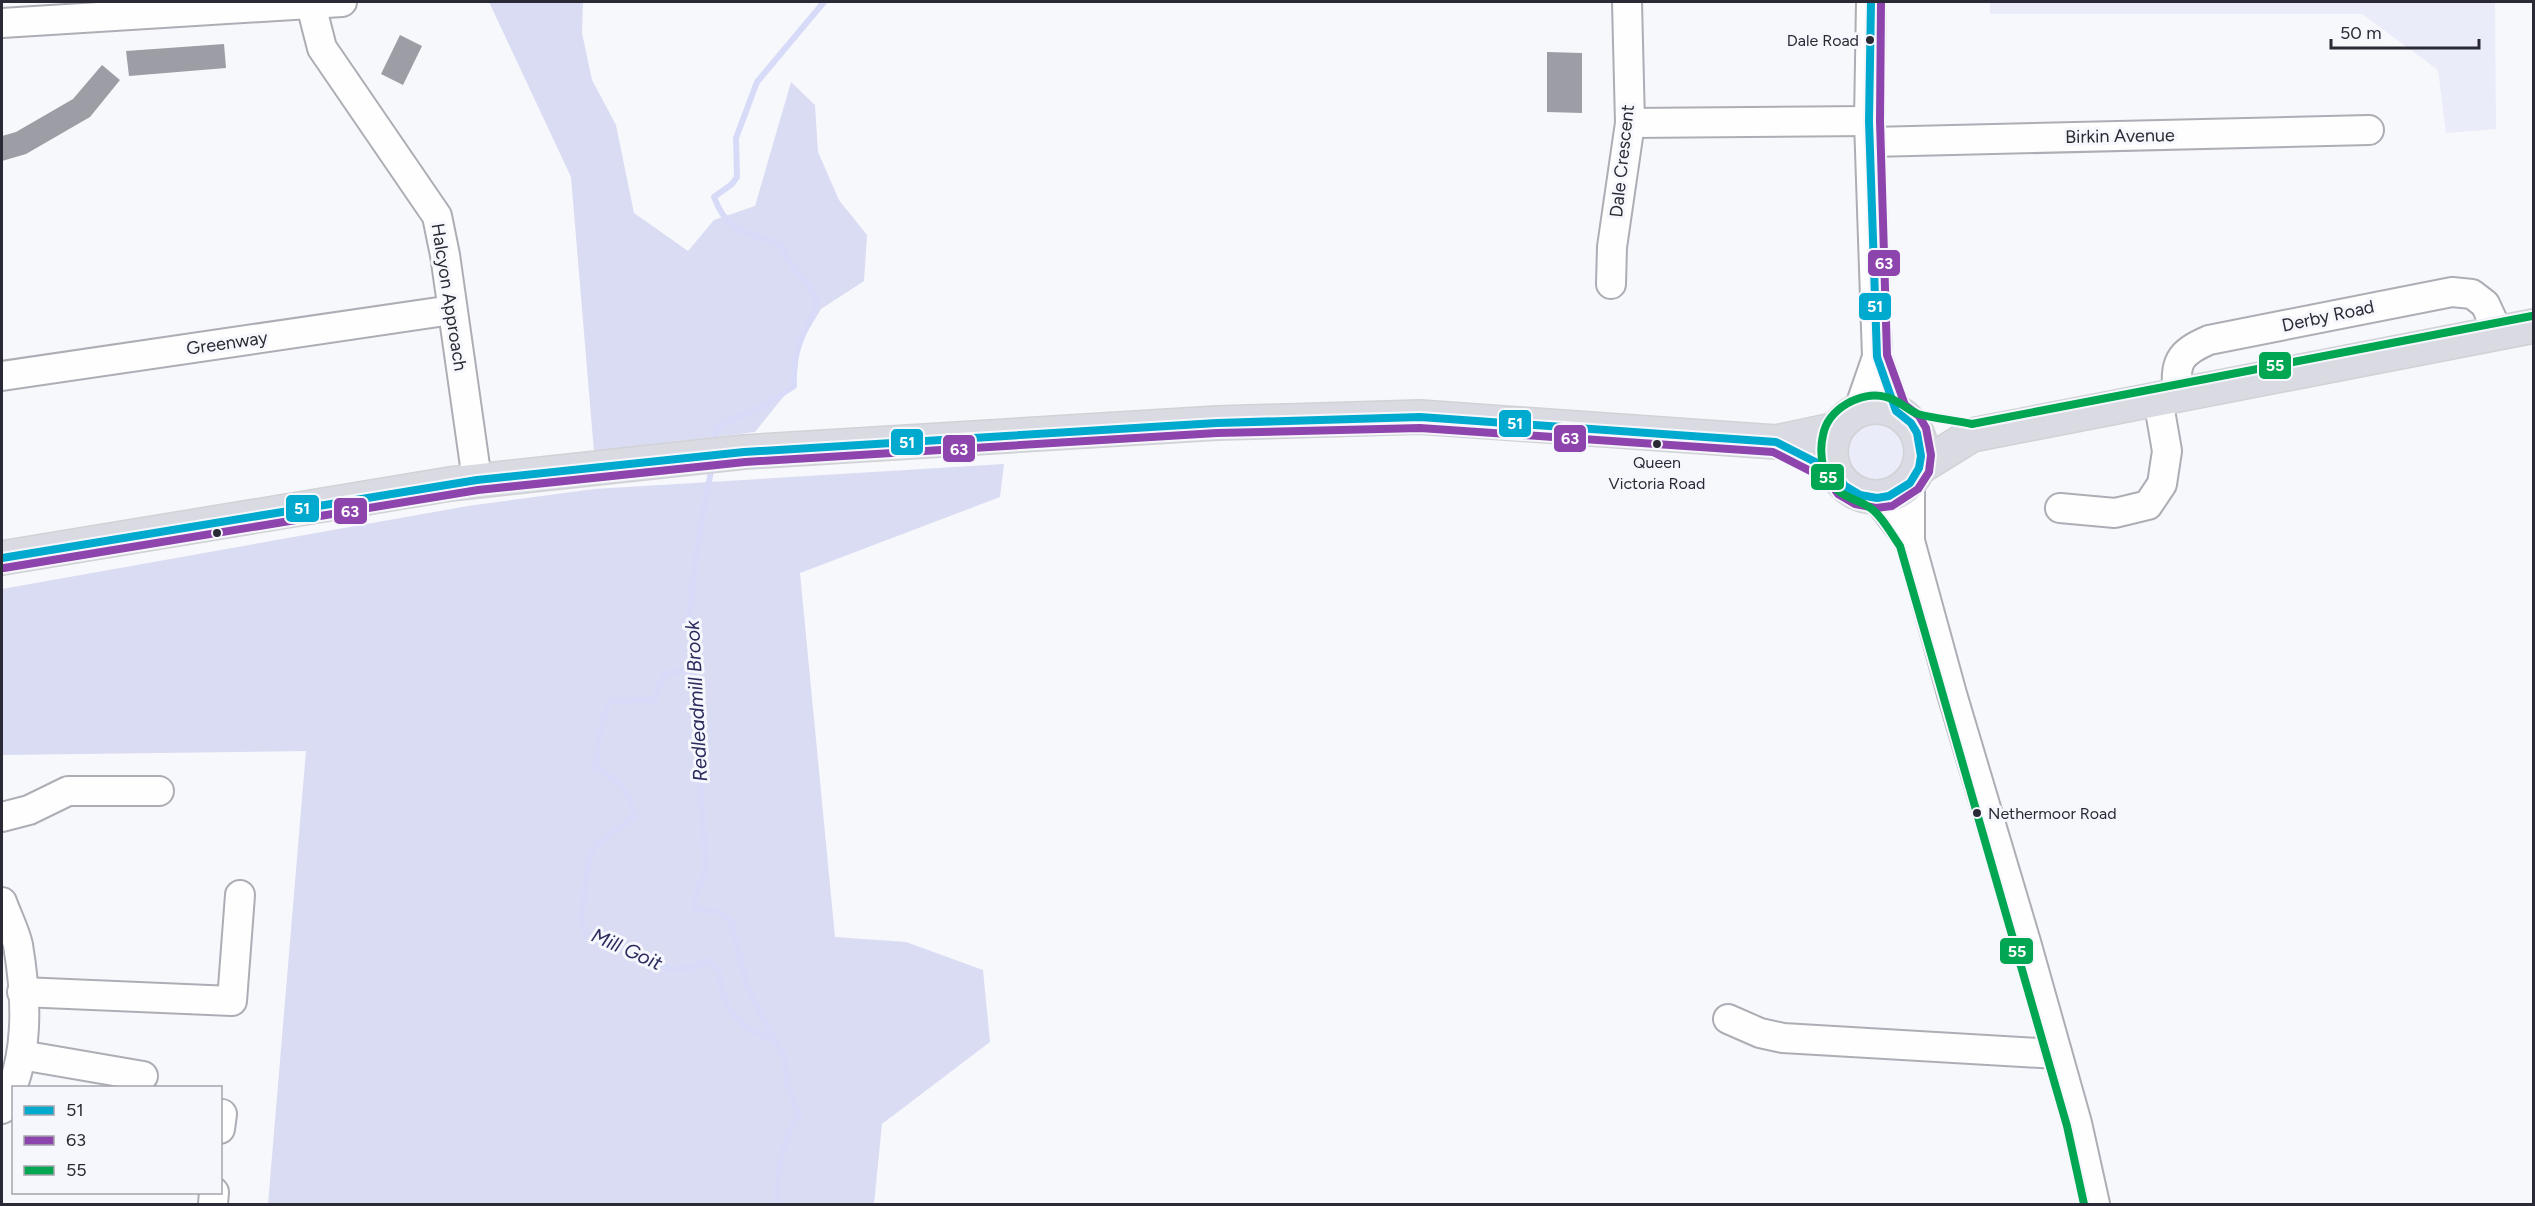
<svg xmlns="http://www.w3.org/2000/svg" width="2535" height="1206" font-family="Figtree,sans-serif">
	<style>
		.green { fill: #ebecfa }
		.forest { fill: #dadcf4 }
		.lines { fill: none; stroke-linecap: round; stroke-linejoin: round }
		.stream { stroke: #d8dbf8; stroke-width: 6 }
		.building { fill: #9c9da5 }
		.minor-casing { stroke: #adaeb5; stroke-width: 32 }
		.highway-casing { stroke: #d1d2d5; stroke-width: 36 }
		.minor { stroke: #fefefe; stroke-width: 28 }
		.highway { stroke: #dadae3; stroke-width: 33 }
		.bus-1-casing { stroke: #f6f7fc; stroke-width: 12 }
		.bus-2-casing { stroke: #f6f7fc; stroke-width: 12 }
		.bus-3-casing { stroke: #f6f7fc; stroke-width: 12 }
		.bus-1 { stroke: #00a9ce; stroke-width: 8 }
		.bus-2 { stroke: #8e44ad; stroke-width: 8 }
		.bus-3 { stroke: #00a651; stroke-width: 8 }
		.bus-dot { fill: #292a35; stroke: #f6f7fc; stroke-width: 2 }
		.labels { text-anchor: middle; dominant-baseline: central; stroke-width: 6; stroke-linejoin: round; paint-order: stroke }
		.bus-label { font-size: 16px; fill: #292a35; stroke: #f6f7fc; text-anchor: end }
		.street-label { font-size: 18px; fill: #292a35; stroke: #f6f7fc }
		.water-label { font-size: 20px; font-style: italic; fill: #2c2b5d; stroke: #f6f7fc }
		.line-badge { stroke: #f6f7fc; stroke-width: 2 }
		.badge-label { font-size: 16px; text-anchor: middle; font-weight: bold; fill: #fff }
	</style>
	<rect width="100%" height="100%" fill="#f7f8fb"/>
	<g class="green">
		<polygon points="1990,2 2495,2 2496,129 2446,133 2438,70 2362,14 1990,14"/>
		<circle cx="1875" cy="452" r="33"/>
	</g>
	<g class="forest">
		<polygon points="489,2 583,2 582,33 592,80 616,125 634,213 688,251 714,220 755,206 791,82 815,105 818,152 839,200 867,235 864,281 821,309 800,344 796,381 755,432 594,452 571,177"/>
		<polygon points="1004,464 1000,497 800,573 835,937 906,942 983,970 990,1042 882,1124 874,1204 268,1204 306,751 2,755 2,589 468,506 594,489"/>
	</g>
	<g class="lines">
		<g class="stream">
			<path d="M714 446 716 430 725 422 759 409 794 386C793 362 797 345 808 324 812 316 818 307 815 298 808 279 791 271 783 247 751 230 730 239 714 197L732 184 737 177 736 138 757 82 824 2"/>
			<path d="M712 465 697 550 689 616 706 868C703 883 693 893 695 909L719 911 731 922 747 985 761 1016 785 1058 787 1085 799 1115C782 1139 776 1175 778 1204"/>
			<path d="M692 669 665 674 654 700 610 701C603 712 597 752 595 767 619 782 628 788 635 816L597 844 589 858 581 919 587 935 607 943 637 948C654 972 684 974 709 961L719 972C721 1009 740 1031 776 1040"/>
		</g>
	</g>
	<g class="building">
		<polygon points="400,35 422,46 403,85 381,74"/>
		<polygon points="224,44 226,68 129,76 126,51"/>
		<polygon points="1547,52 1582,53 1582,113 1547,112"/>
		<polygon points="102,65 120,80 90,117 26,154 2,161 2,136 16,132 73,99"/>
	</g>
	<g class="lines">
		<g class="minor-casing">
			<g id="minor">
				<polyline points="1871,2 1869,121 1877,357 1896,411"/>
				<polyline points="311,5 322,48 437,216 445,255 477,480"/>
				<polyline points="2,23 342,2"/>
				<polyline points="1630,123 1869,121"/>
				<polyline points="1871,142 2369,130"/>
				<polyline points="1611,284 1612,247 1630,123 1627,2"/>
				<polyline points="2,376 452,310"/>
				<path d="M2178 395C2174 362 2179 353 2209 340L2452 292 2472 294 2485 304 2498 332"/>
				<polyline points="1859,409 1877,357"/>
				<polyline points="1910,483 1910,541 1952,694 2026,942 2077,1123 2095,1204"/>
				<polyline points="1877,498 1910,541"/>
				<polyline points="2060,508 2115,513 2148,505 2162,484 2167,451 2158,399"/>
				<polyline points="2,817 29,810 68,791 159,791"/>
				<path d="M2 902C7 916 15 931 18 945 27 999 30 1061 2 1109"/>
				<polyline points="22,992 232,1001 240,895"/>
				<polyline points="1728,1019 1760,1033 1783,1038 2057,1054"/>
				<polyline points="21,1055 143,1076"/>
				<polyline points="220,1129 222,1114"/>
				<polyline points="213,1204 214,1192"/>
			</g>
		</g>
		<g class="highway-casing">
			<g id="highway">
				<circle cx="1876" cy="452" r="45"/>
				<polyline points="1919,468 1972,435 2534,326"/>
				<polyline points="2,558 450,484 744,452 1217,423 1420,417 1776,442 1837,429"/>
			</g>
		</g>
		<use href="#minor" class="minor"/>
		<use href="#highway" class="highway"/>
		<g class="bus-1-casing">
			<polyline id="bus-1" points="2,558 477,480 744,452 1217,423 1420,417 1776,442 1835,472 1845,486 1860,495 1877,498 1889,496 1910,483 1919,468 1921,456 1917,433 1911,423 1896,411 1877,357 1869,121 1871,2"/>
		</g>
		<g class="bus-2-casing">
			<polyline id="bus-2" points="4,568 478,490 745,462 1217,433 1420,428 1773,452 1828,480 1838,494 1855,504 1876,508 1892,506 1918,489 1929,472 1931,455 1926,428 1919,416 1905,405 1887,355 1880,121 1881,2"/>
		</g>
		<g class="bus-3-casing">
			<path id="bus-3" d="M2084 1204 2067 1126 1900 546C1892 535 1881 514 1869 507 1857 499 1844 498 1834 487 1822 472 1819 453 1823 435 1828 409 1861 390 1886 397 1899 400 1907 410 1918 414 1936 419 1955 420 1972 424L2532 316"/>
		</g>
		<use href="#bus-1" class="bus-1"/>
		<use href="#bus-2" class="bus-2"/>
		<use href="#bus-3" class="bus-3"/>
	</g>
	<g class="bus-dot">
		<circle cx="1870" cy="40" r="5"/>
		<circle cx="1657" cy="444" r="5"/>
		<circle cx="217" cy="533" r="5"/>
		<circle cx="1977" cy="813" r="5"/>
	</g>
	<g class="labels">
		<g class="bus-label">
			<text x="1859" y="40">Dale Road</text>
			<text x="1657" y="462" text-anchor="middle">Queen<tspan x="1657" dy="21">Victoria Road</tspan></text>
			<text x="1988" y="813" text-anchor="start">Nethermoor Road</text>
		</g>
		<g class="street-label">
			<text transform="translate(2120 136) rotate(-1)">Birkin Avenue</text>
			<text transform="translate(1622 161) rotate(-84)">Dale Crescent</text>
			<text transform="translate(449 297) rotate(81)">Halcyon Approach</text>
			<text transform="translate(2328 316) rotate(-12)">Derby Road</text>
			<text transform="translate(227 343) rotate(-8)">Greenway</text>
		</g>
		<g class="water-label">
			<text transform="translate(696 701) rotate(-93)">Redleadmill Brook</text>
			<text transform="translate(627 949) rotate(24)">Mill Goit</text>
		</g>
	</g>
	<g class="line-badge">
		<rect x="1867" y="249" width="34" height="28" rx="6" fill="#8e44ad"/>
		<rect x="1858" y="292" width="34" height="29" rx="6" fill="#00a9ce"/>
		<rect x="2258" y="351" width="34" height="29" rx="6" fill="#00a651"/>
		<rect x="1498" y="409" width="34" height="29" rx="6" fill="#00a9ce"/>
		<rect x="1553" y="424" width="34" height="29" rx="6" fill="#8e44ad"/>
		<rect x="890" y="428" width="34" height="28" rx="6" fill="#00a9ce"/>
		<rect x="942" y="434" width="34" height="29" rx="6" fill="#8e44ad"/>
		<rect x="1810" y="463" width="35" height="28" rx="6" fill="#00a651"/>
		<rect x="285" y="494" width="35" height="29" rx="6" fill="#00a9ce"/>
		<rect x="333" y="497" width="35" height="28" rx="6" fill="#8e44ad"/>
		<rect x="1999" y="937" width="35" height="28" rx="6" fill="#00a651"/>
	</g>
	<g class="badge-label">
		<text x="1884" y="269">63</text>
		<text x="1875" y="312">51</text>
		<text x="2275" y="371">55</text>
		<text x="1515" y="429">51</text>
		<text x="1570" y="444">63</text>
		<text x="907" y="448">51</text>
		<text x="959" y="455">63</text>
		<text x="1828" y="483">55</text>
		<text x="302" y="514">51</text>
		<text x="350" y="517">63</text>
		<text x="2017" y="957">55</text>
	</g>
	<rect width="2535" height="1206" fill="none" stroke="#292a35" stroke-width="6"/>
	<rect x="12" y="1086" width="210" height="108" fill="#f6f7fc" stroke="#a4a5ac" stroke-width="1.5"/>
	<rect x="24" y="1106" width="30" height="9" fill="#00a9ce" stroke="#a4a5ac" stroke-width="1.5"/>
	<text x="66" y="1116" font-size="18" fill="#292a35">51</text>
	<rect x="24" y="1136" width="30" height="9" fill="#8e44ad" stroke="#a4a5ac" stroke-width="1.5"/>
	<text x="66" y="1146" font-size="18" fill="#292a35">63</text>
	<rect x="24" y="1166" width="30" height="9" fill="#00a651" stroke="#a4a5ac" stroke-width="1.5"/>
	<text x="66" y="1176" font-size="18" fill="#292a35">55</text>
	<path d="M2331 39v9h148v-9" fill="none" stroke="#292a35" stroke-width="3"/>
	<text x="2340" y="39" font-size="18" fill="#292a35" stroke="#f6f7fc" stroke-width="4.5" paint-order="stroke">50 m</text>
</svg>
